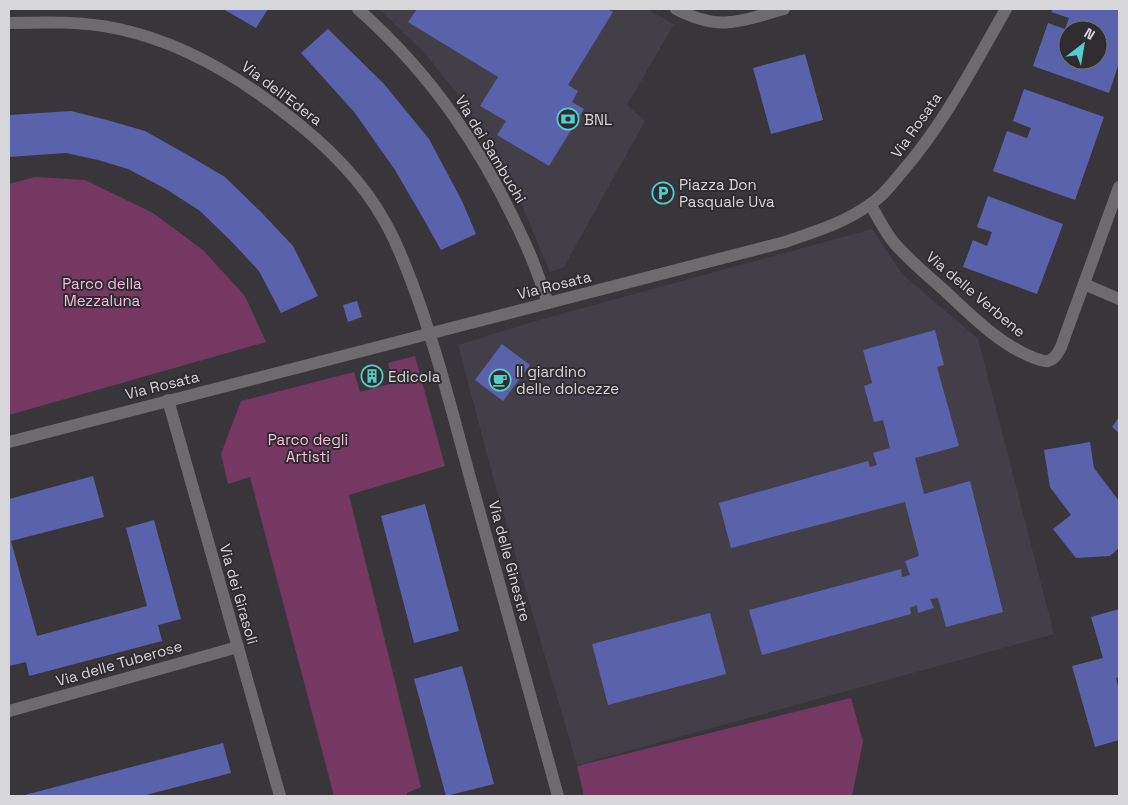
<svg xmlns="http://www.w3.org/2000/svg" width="1128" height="805" font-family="'Space Grotesk',sans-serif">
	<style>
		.built { fill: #423f49 }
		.green { fill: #753860 }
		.building { fill: #5b62ac; fill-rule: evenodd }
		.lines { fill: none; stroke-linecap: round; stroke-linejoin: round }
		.minor { stroke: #6d6b6d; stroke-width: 12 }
		.labels { text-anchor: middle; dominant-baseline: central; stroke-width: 4; stroke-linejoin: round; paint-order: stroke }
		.street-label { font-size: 15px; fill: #d7d6d9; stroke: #2e2c31 }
		.poi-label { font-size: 15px; fill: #d7d6d9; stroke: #2e2c31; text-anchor: start }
		.park-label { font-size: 15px; fill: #fbbbe1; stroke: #2e2c31 }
	</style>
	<rect width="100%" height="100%" fill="#38363b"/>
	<g class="built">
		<polygon points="381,9 647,9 674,24 627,105 645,121 564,267 550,272 505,166 454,90 424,52 380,10"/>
		<polygon points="872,229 902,274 978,339 1054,634 577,765 499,499 458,345 532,322"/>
	</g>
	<g class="green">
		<polygon points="35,177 85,180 153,213 203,250 245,296 266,342 9,415 9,184"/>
		<polygon points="415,356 445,466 349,495 421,787 407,793 407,796 334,796 250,477 228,484 221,454 241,401 354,372 360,392 393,383 388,363"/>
		<polygon points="851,698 863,742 852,796 584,796 577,766"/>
	</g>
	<g class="building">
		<polygon points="223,9 268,9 256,28"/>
		<polygon points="417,9 607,9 613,12 568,85 578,91 572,102 584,109 549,166 497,135 506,121 480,106 498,77 408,22"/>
		<path d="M1053 9H1119V63L1109 93 1033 66 1048 23 1065 29 1069 18 1051 12ZM1068 30H1098V60H1068Z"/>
		<polygon points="328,29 384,84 429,139 462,201 476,234 441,250 423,218 395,170 355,113 301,53"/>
		<polygon points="805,54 823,120 771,134 753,68"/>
		<polygon points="1024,89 1104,117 1075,200 993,171 1007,131 1027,138 1031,128 1013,121"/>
		<polygon points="71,111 107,120 145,131 186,154 225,177 261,212 293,246 318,296 281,313 259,271 231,241 200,211 166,189 128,169 98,160 66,153 9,157 9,115"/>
		<polygon points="988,196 1063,224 1037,294 963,267 973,240 987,246 992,232 977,227"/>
		<polygon points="357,301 362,317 348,322 343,305"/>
		<polygon points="935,330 944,365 937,367 959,446 915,458 924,494 970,481 1003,612 946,627 938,598 930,599 934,608 918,613 917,605 910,608 911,614 762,655 749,610 901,569 902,577 910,575 905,561 919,556 905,502 731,548 719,503 868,461 870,467 877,465 873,453 890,448 883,420 874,422 864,386 872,383 863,350"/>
		<polygon points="502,344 530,365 503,401 475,380"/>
		<polygon points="378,367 383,381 366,386 362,372"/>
		<polygon points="1119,417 1119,433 1112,427"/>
		<polygon points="1090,442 1094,468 1119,501 1119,548 1110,556 1076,558 1053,529 1071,515 1050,487 1044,450"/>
		<polygon points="93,476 104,517 11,541 37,636 147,606 126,528 154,520 181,619 158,625 162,641 29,676 26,662 9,666 9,499"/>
		<polygon points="425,504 459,631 414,643 381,516"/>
		<polygon points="1119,609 1119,677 1116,678 1119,691 1119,740 1095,747 1072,666 1103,658 1091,617"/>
		<polygon points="710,613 726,674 608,705 592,644"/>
		<polygon points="462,666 494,784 446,796 414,679"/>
		<polygon points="223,743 231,773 142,796 21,796"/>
	</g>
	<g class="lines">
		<g class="minor">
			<path d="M358 9C433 75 484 152 525 243 534 262 541 283 548 303"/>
			<path d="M676 9C720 32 740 21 784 9"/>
			<path d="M9 23C45 22 83 21 119 29 180 42 233 73 282 111 322 141 361 178 385 222 395 239 402 257 409 275 435 342 452 412 471 481 500 586 529 691 558 796"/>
			<path d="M871 205C878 218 885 232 895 244 910 261 928 276 945 291 972 316 999 344 1034 358 1038 359 1043 362 1048 361 1055 359 1058 353 1061 347L1119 187"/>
			<polyline points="1084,284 1119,299"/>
			<polyline points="168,400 280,796"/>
			<path d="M9 442 785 242C814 232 844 223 869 205 882 197 892 184 901 173 944 124 974 65 1006 9"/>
			<polyline points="9,711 238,647"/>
		</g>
	</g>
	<defs>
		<g id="bank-ring" transform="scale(1.125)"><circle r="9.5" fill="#2e2c31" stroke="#54cdc8" stroke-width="1.5"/><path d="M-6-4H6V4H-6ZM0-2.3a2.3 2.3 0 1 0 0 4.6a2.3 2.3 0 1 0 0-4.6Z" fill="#54cdc8"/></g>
		<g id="parking-ring" transform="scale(1.125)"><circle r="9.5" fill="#2e2c31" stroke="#54cdc8" stroke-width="1.5"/><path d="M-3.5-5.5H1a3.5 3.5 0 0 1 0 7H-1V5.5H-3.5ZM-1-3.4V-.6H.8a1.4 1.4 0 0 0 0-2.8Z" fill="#54cdc8"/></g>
		<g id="building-ring" transform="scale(1.125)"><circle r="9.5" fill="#2e2c31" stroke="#54cdc8" stroke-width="1.5"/><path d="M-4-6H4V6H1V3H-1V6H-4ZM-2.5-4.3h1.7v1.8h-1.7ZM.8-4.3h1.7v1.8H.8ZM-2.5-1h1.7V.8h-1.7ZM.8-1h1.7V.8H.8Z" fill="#54cdc8"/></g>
		<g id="cafe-ring" transform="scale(1.125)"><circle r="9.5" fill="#2e2c31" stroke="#54cdc8" stroke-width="1.5"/><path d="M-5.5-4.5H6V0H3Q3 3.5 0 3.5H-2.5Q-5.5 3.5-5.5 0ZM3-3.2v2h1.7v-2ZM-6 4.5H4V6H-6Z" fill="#54cdc8"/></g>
	</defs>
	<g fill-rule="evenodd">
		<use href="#bank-ring" x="568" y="119"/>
		<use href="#parking-ring" x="663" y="193"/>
		<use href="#building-ring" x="372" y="376"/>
		<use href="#cafe-ring" x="500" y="380"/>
	</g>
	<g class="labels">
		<g class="street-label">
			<text transform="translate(282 93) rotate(37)">Via dell'Edera</text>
			<text transform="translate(916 125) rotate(-55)">Via Rosata</text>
			<text transform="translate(491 149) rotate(59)">Via dei Sambuchi</text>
			<text transform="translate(554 285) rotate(-14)">Via Rosata</text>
			<text transform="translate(976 294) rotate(40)">Via delle Verbene</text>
			<text transform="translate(162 385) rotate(-14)">Via Rosata</text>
			<text transform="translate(510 561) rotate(75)">Via delle Ginestre</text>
			<text transform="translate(239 594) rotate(74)">Via dei Girasoli</text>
			<text transform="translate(119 663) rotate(-16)">Via delle Tuberose</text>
		</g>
		<g class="poi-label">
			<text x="584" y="119">BNL</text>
			<text x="679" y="184">Piazza Don<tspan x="679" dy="17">Pasquale Uva</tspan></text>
			<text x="516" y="371">Il giardino<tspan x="516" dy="17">delle dolcezze</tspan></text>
			<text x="388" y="376">Edicola</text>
		</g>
		<g class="park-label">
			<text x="102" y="283">Parco della<tspan x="102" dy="17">Mezzaluna</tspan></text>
			<text x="308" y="439">Parco degli<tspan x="308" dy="17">Artisti</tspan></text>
		</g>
	</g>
	<rect width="1128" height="805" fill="none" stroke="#d7d6d9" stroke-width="20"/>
	<g transform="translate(1083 45) rotate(31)"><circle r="24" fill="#2e2c31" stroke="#727074"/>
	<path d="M0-4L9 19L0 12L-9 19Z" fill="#54cdc8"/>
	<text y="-8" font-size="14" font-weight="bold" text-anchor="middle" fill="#d7d6d9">N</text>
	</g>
</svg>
